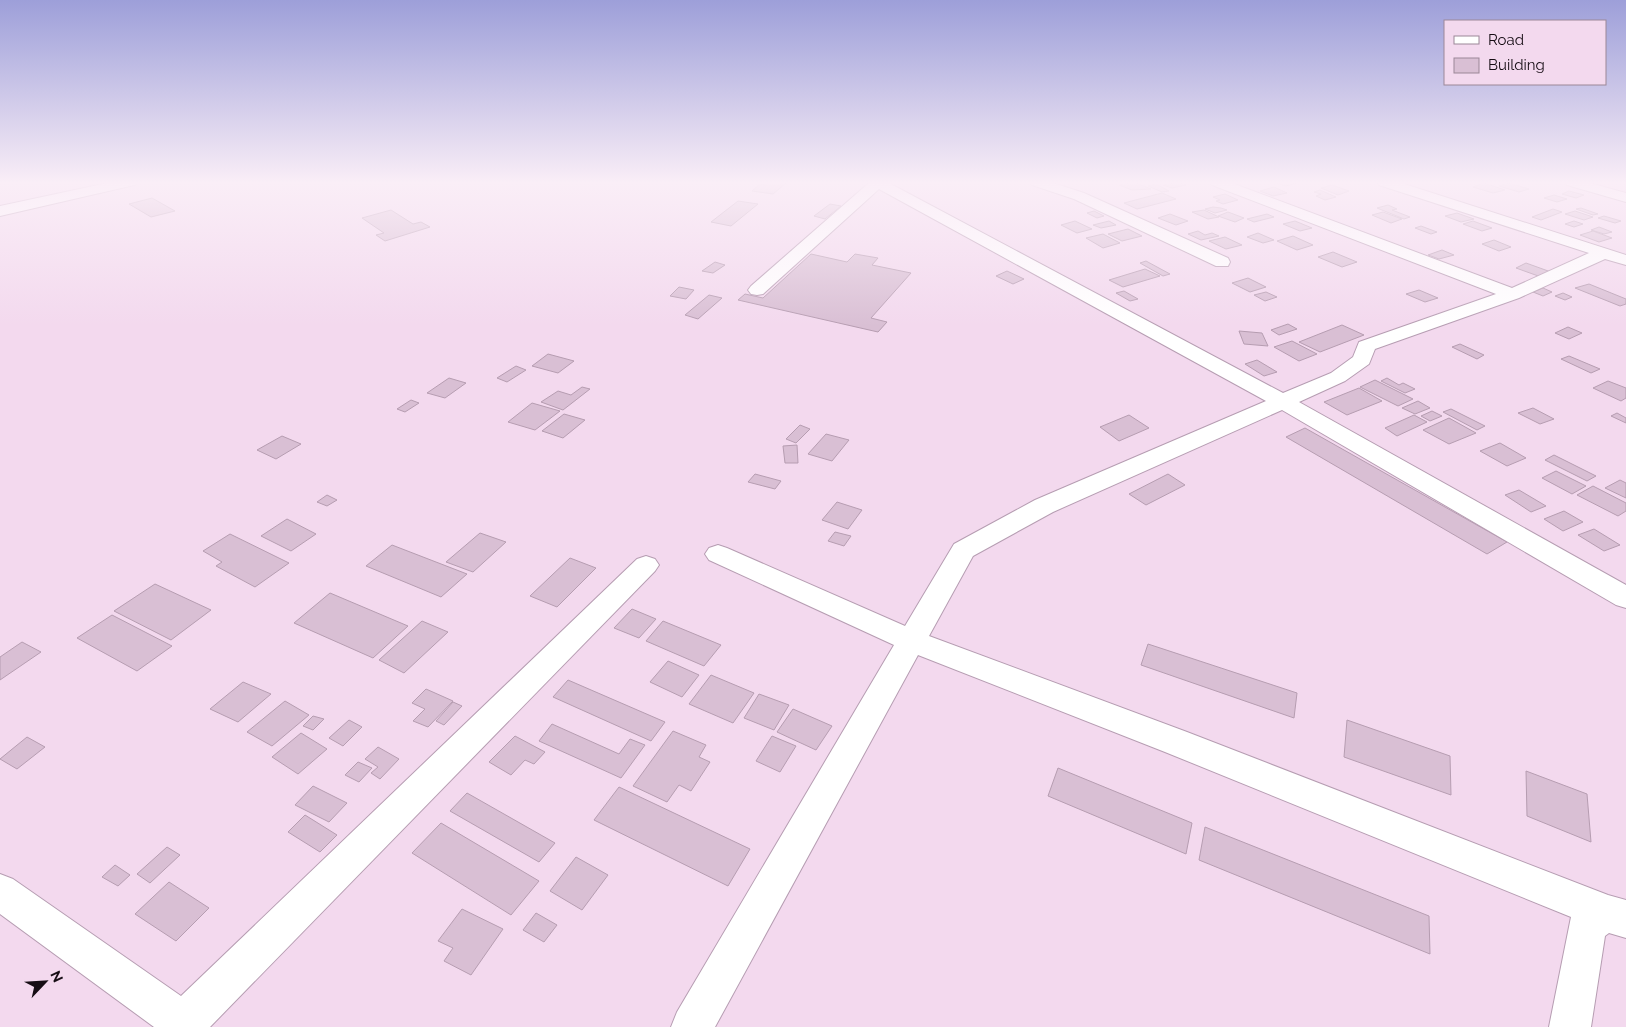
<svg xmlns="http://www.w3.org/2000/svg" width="1626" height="1027" font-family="Raleway,sans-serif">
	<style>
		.building { fill: #d9bfd4; stroke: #b69db1 }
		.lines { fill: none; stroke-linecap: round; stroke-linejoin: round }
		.minor-casing { stroke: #b69db2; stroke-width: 2 }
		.minor { fill: #fff; fill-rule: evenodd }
	</style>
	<rect width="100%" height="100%" fill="#f3d9ee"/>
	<g class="building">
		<polygon points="769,182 786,183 773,194 752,191 760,184 765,185"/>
		<polygon points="1134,182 1151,189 1132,190 1119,185"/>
		<polygon points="1178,182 1186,185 1172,188 1163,185"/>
		<polygon points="1274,182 1294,182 1297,183 1286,186"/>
		<polygon points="1484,183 1505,190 1493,193 1473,187"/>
		<polygon points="1509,183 1529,189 1519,192 1499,186"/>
		<polygon points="1156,184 1169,191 1162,192 1148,186"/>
		<polygon points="1332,185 1349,191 1338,195 1321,188"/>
		<polygon points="1274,187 1287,193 1273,196 1260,191"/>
		<polygon points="1320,190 1336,197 1325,200 1316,196 1321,194 1314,192"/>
		<polygon points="1569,191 1584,195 1576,198 1562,194"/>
		<polygon points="1162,193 1176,199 1137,209 1124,203"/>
		<polygon points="1225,194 1238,200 1223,204 1216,201 1220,200 1213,197"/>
		<polygon points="1554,195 1567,199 1557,202 1544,198"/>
		<polygon points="152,198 175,211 151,217 129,204"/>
		<polygon points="738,201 758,204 731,226 711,222"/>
		<polygon points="830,204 841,206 825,219 814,216"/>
		<polygon points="1388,205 1397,209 1392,210 1410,217 1404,219 1377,208"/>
		<polygon points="1213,207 1221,208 1227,210 1215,213 1205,209"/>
		<polygon points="1581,208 1598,214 1593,215 1576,209"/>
		<polygon points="1553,209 1562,212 1541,220 1532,217"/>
		<polygon points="391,210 413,224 421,222 430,227 385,241 376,235 384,233 362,218"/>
		<polygon points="1204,210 1219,217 1208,219 1192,212"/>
		<polygon points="1094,211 1104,216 1097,218 1087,213"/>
		<polygon points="1575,211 1593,217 1584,220 1565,214"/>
		<polygon points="1228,212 1244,218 1235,222 1218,216"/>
		<polygon points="1383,212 1402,219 1391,223 1372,215"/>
		<polygon points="1457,213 1474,219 1461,222 1445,216"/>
		<polygon points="1170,214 1188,221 1176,225 1158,218"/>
		<polygon points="1267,214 1274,217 1254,222 1247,219"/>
		<polygon points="1604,216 1621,221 1615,223 1598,218"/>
		<polygon points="1075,221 1092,229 1077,233 1061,225"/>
		<polygon points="1109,221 1116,225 1101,228 1093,225"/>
		<polygon points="1295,221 1312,228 1300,231 1283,224"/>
		<polygon points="1473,221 1492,228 1482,231 1463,224"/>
		<polygon points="1574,221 1583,224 1574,227 1565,224"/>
		<polygon points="1421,226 1437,232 1431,234 1415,228"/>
		<polygon points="1599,227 1612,232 1604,234 1591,230"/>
		<polygon points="1128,229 1142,236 1122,241 1108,234"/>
		<polygon points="1198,231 1205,235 1212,233 1219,236 1201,240 1188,234"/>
		<polygon points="1593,231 1612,238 1599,242 1580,235"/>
		<polygon points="1258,233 1274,240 1263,243 1247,237"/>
		<polygon points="1103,234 1120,243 1103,248 1086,238"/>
		<polygon points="1293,236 1313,245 1297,250 1277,241"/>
		<polygon points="1225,237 1242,245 1226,249 1209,241"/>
		<polygon points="1494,240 1511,247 1499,251 1482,244"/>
		<polygon points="1442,250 1454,255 1439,259 1428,255"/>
		<polygon points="1333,252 1357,262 1342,267 1318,257"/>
		<polygon points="811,254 847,262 855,254 878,258 872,265 911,273 871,318 887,322 878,332 738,300 745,294 763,298"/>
		<polygon points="1146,261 1170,274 1163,276 1140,263"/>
		<polygon points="715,262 725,265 713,273 702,271"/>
		<polygon points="1526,263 1551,272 1541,277 1516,268"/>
		<polygon points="1145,269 1160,276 1123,287 1109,280"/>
		<polygon points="1007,271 1024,279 1013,284 996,276"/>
		<polygon points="1248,278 1266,287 1250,292 1232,283"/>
		<polygon points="1589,284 1626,299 1626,304 1620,306 1575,288"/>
		<polygon points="679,287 694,290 686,299 670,296"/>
		<polygon points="1543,288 1552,292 1543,296 1533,292"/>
		<polygon points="1419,290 1438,298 1425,302 1406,294"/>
		<polygon points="1124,291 1138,299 1130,301 1116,293"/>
		<polygon points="1266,292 1277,297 1265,301 1254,295"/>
		<polygon points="1563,293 1572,297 1565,300 1555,296"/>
		<polygon points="709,295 722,298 698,319 685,315"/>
		<polygon points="1288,324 1297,329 1279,335 1271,330"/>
		<polygon points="1342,325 1364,335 1320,352 1299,342"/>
		<polygon points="1568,327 1582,333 1569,339 1555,333"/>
		<polygon points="1239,331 1262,333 1268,346 1244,344"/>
		<polygon points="1292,341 1317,354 1299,361 1274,347"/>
		<polygon points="1460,344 1484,355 1477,359 1452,347"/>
		<polygon points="548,354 574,361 558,373 532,366"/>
		<polygon points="1569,356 1600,369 1591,373 1561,359"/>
		<polygon points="1257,360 1277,372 1264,376 1245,364"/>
		<polygon points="516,366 526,370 507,382 497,378"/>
		<polygon points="449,378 466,383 445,398 427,393"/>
		<polygon points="1387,378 1399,385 1403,383 1415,389 1405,393 1381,381"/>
		<polygon points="1375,380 1413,399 1398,406 1360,387"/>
		<polygon points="1608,381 1626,388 1626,398 1621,401 1593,388"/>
		<polygon points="582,387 590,389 563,410 541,402 558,391 571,395"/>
		<polygon points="1359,388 1382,401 1347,415 1324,402"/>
		<polygon points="411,400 419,403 405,412 397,409"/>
		<polygon points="1418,401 1430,408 1415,414 1402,408"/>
		<polygon points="532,403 560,411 535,430 508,422"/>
		<polygon points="1533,408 1554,419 1540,424 1518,413"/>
		<polygon points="1451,409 1485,426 1477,430 1443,412"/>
		<polygon points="1432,411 1442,416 1430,421 1421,416"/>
		<polygon points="1617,413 1626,418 1626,423 1611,416"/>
		<polygon points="564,414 585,420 563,438 542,431"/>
		<polygon points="1129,415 1149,428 1119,441 1100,427"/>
		<polygon points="1414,415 1427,422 1397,436 1385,428"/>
		<polygon points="1449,418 1476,433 1449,444 1423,430"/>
		<polygon points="800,425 810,429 796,443 786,439"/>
		<polygon points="1305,428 1507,542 1487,554 1286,437"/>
		<polygon points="826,434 849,440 832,461 808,454"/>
		<polygon points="282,436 301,444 276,459 257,450"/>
		<polygon points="1500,443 1526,458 1507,466 1480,451"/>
		<polygon points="797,445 798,463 785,463 783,446"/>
		<polygon points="1554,455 1596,476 1587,481 1545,460"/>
		<polygon points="1556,471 1586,486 1572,494 1542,478"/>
		<polygon points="755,474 781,481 775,489 748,482"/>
		<polygon points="1168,474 1185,485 1146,505 1129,494"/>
		<polygon points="1620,480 1626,483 1626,498 1605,488"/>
		<polygon points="1593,486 1626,503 1626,511 1618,516 1577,495"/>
		<polygon points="1519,490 1546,506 1531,512 1505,495"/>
		<polygon points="327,495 337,500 327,506 317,502"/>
		<polygon points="837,502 862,510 848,529 822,520"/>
		<polygon points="1564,511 1583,522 1563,531 1544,519"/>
		<polygon points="287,519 316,534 291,551 261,536"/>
		<polygon points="1594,529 1620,545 1604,551 1578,535"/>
		<polygon points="835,532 851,536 844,546 828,541"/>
		<polygon points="480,533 506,542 473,572 446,562"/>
		<polygon points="230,534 289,563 255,587 216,566 222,562 203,551"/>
		<polygon points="392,545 467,574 441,597 366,566"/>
		<polygon points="570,558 596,568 557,607 530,596"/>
		<polygon points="155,584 211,610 171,640 114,611"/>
		<polygon points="330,593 408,626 373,658 294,623"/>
		<polygon points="632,609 656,619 639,638 614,628"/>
		<polygon points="112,615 172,646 137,671 77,638"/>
		<polygon points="422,621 448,632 404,673 379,660"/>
		<polygon points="663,621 721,645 704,666 646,641"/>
		<polygon points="22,642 41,652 0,680 0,657"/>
		<polygon points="1148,644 1297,693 1294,718 1141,665"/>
		<polygon points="668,661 699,675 682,697 650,682"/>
		<polygon points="711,675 754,693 733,723 689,704"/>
		<polygon points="568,680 665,722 651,741 553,697"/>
		<polygon points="243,682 271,694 238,722 210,709"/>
		<polygon points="426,689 453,701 428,727 413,721 425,709 412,703"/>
		<polygon points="759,694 789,705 774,730 744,718"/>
		<polygon points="285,701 309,715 272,746 247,732"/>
		<polygon points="453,702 462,706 444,725 436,721"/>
		<polygon points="793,709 832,726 816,750 777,732"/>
		<polygon points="313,716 324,719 313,730 303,726"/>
		<polygon points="349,720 362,727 343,746 329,738"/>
		<polygon points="1347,720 1450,756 1451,795 1344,757"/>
		<polygon points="552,724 619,754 630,739 645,745 621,778 539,741"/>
		<polygon points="673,731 706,745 699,757 710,762 691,791 679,785 667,802 633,786"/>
		<polygon points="301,733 327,749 298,774 272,757"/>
		<polygon points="515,736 545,752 534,764 525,760 511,775 489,762"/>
		<polygon points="772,736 796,746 780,772 756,761"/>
		<polygon points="27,737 45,747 17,769 0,759"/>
		<polygon points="378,747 399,759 380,779 371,773 378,767 365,759"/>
		<polygon points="358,762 372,768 359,782 345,775"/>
		<polygon points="1058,768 1192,823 1186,854 1048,796"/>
		<polygon points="1526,771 1587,794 1591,842 1527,816"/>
		<polygon points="313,786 347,803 329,822 295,805"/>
		<polygon points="619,787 750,849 728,886 594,820"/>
		<polygon points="467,793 555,843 539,862 450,811"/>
		<polygon points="305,815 337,835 320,852 288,832"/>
		<polygon points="441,823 539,881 511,915 412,853"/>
		<polygon points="1205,827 1429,916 1430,954 1199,860"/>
		<polygon points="167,847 180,855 150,883 137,874"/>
		<polygon points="576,857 608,875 582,910 550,891"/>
		<polygon points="115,865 130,875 118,886 102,877"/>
		<polygon points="169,882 209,908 176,941 135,914"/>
		<polygon points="462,909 503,929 471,975 444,961 453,948 438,941"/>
		<polygon points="536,913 557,925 544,942 523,930"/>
	</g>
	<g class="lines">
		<g class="minor-casing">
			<g id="minor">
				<polygon points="112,182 137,182 135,185 130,186 0,216 0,206"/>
				<polygon points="870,182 887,182 1283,393 1331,373 1353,357 1359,342 1496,294 1212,185 1210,182 1229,182 1512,288 1589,253 1379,185 1377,182 1398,182 1626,255 1626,265 1605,259 1519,298 1375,349 1369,364 1345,381 1299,402 1626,585 1626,608 1616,605 1282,410 1053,512 973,556 929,636 1187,732 1608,895 1626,900 1626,938 1609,933 1605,936 1591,1027 1549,1027 1571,917 1165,752 918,655 715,1027 671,1027 677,1012 894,645 709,560 705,554 709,548 718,545 727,548 905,626 954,544 1035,500 1266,401 879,189 763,294 757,295 751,294 748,290 751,286"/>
				<polygon points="1030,182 1050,182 1084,193 1228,258 1230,262 1228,266 1216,266 1074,199 1032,185"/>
				<polygon points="1565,182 1586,182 1626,193 1626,202 1567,185"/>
				<polygon points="646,556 655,559 659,565 655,571 210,1027 154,1027 0,914 0,874 13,879 181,996 637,559"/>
			</g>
		</g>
		<use href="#minor" class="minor"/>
	</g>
	<linearGradient id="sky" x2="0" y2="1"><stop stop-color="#9d9fd9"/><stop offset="0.56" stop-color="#faeef7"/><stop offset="1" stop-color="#faeef7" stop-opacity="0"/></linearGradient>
	<rect width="1626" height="326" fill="url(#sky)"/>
	<rect x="1444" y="20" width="162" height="65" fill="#f3d9ee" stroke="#9b8797"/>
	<rect x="1454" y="36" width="25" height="8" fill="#ffffff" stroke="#9b8797"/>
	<text x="1488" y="45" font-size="15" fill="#160d14">Road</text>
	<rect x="1454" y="58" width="25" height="15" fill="#d9bfd4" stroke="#9b8797"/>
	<text x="1488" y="70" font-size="15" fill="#160d14">Building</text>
	<g transform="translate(45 982) rotate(65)" stroke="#f3d9ee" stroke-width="4" paint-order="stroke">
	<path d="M0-4L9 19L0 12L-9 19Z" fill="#160d14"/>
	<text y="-8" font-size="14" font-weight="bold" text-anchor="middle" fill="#160d14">N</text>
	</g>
</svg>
